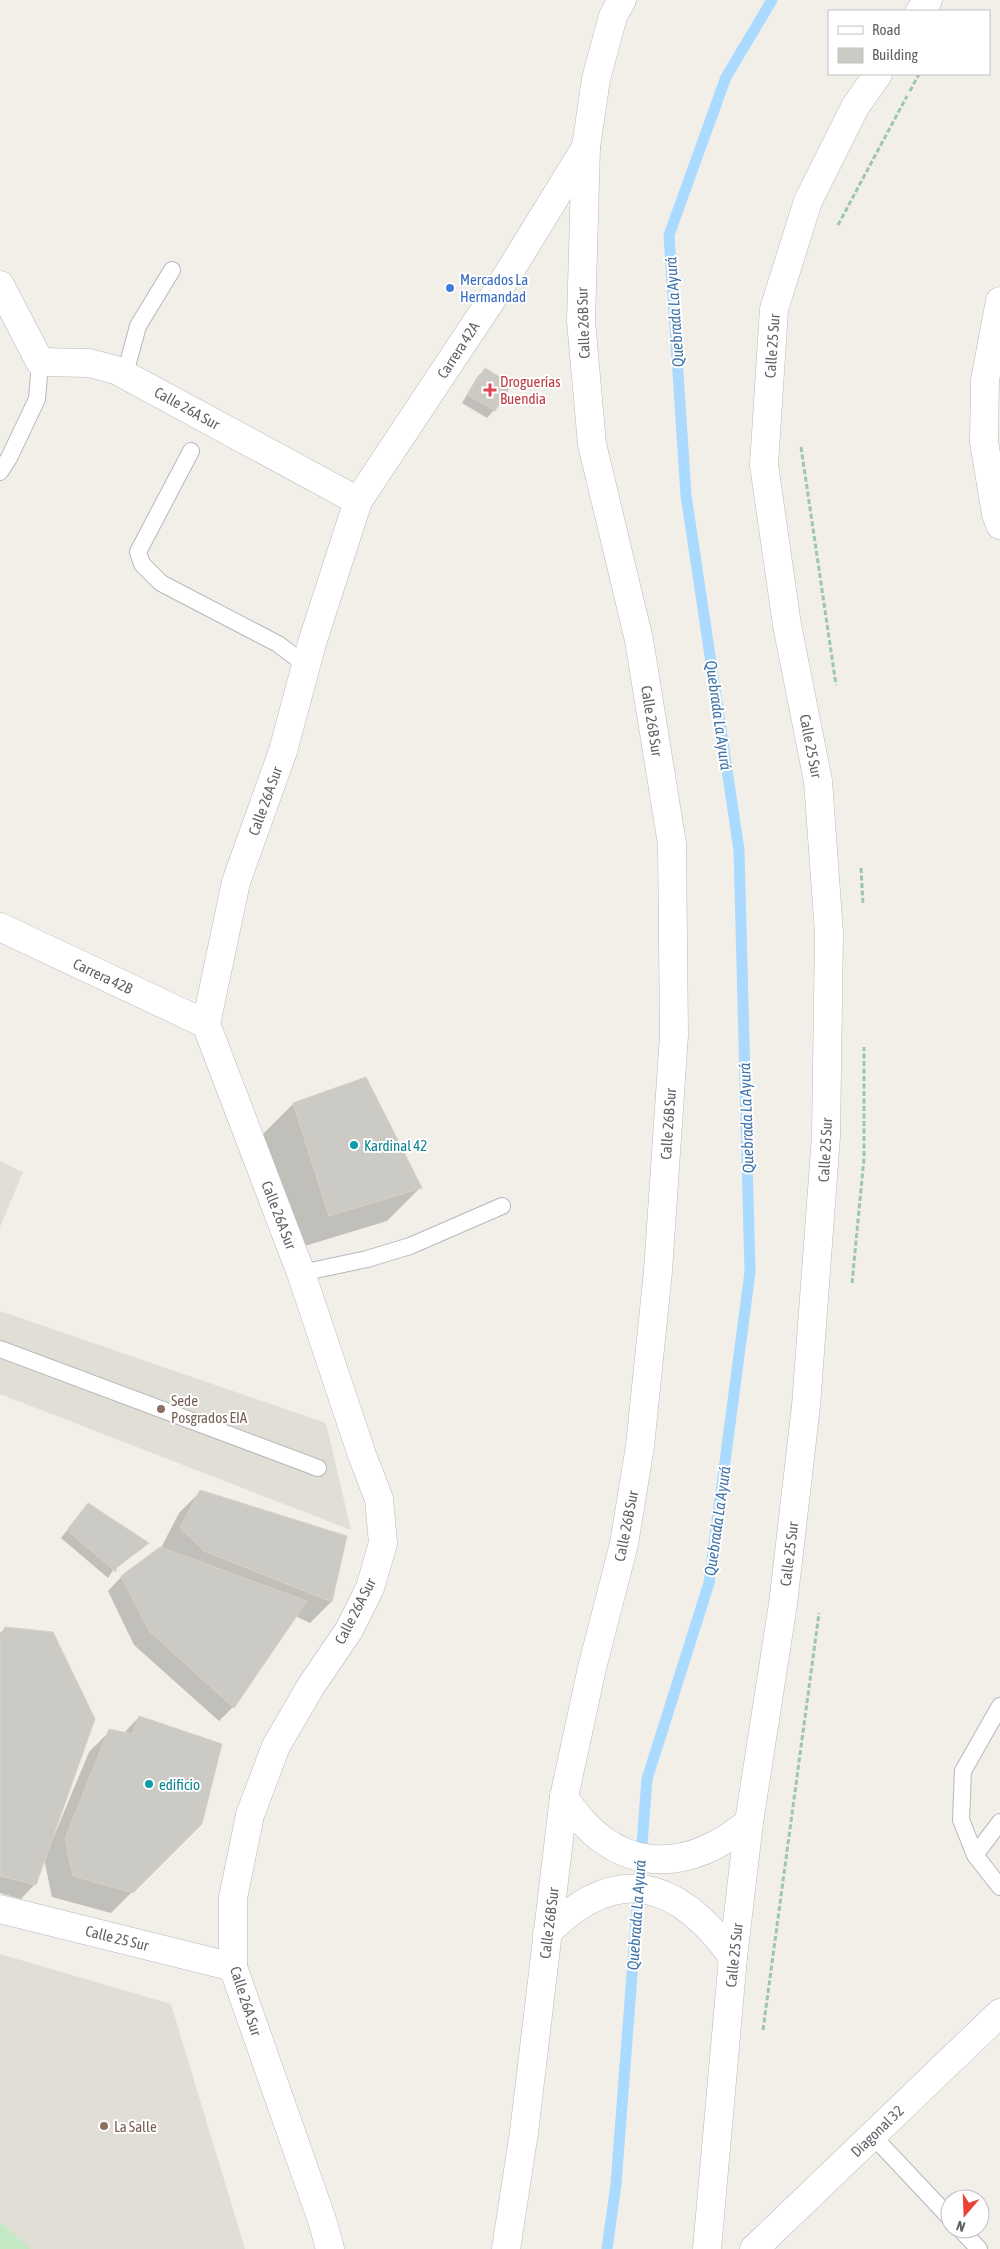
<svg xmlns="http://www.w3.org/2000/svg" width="1000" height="2249" font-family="'Asap Condensed',sans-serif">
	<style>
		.education { fill: #e1ded6 }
		.green { fill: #c5e8c5 }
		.shadow { fill: #0003 }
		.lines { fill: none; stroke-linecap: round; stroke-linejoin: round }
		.stream { stroke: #aadaff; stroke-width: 11 }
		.building { fill: #cccac5; stroke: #d6d1c6 }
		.service-casing { stroke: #b5b8bc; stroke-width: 18 }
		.minor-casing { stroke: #b5b8bc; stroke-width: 29 }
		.secondary-casing { stroke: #b6babf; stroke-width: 29 }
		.path { stroke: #9cc7a9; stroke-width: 3; stroke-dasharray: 5 2.5; stroke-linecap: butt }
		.service { stroke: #fff; stroke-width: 16 }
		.minor { stroke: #fff; stroke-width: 28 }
		.secondary { stroke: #fff; stroke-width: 28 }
		.shop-dot { fill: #3f7fe0; stroke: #fff; stroke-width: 2 }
		.health-dot { fill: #e0444e; stroke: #fff; stroke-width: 2 }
		.culture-dot { fill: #0f9aa8; stroke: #fff; stroke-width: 2 }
		.education-dot { fill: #8d6e63; stroke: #fff; stroke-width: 2 }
		.labels { text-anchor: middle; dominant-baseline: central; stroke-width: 4; stroke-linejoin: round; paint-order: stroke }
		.shop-label { font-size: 15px; fill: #366cbe; stroke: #fff; text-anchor: start }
		.street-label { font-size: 15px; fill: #5f6368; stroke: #fff }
		.health-label { font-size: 15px; fill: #be3a42; stroke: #fff; text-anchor: start }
		.culture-label { font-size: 15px; fill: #0d838f; stroke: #fff; text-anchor: start }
		.education-label { font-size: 15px; fill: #785e54; stroke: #fff; text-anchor: start }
		.water-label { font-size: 16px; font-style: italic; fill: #4174aa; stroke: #fff }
	</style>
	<rect width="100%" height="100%" fill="#f1efe8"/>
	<g class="education">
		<polygon points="0,1161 23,1172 0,1227"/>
		<polygon points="0,1311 326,1423 351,1530 0,1394"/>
		<polygon points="0,1954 171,2004 245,2249 0,2249"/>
	</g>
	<polygon class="green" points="0,2222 31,2249 0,2249"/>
	<g class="shadow">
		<polygon points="486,369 510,384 494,410 487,418 462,403 478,376"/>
		<polygon points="366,1078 421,1187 387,1221 295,1249 259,1138 293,1104"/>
		<polygon points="200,1492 345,1536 331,1602 310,1623 295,1616 233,1707 219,1721 134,1645 108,1591 122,1576 161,1548 179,1513"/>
		<polygon points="88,1504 140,1550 114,1569 108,1578 61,1538"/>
		<polygon points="5,1628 52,1836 54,1836 89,1752 110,1731 123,1734 139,1717 201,1823 111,1913 52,1897 44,1859 35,1884 21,1899 0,1893 0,1633"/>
	</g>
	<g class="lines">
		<polyline class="stream" points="607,2249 616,2184 647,1779 709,1583 750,1272 739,850 686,495 669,235 726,77 772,0"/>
	</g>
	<g class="building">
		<polygon points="485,368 512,384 495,411 468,395"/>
		<polygon points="366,1077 422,1188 329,1216 293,1103"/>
		<polygon points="200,1490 347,1536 332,1602 204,1551 180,1528"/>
		<polygon points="88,1503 149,1543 116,1568 116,1572 67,1530"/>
		<polygon points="160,1547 307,1601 234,1708 149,1631 121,1576"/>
		<polygon points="5,1627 53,1632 95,1719 36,1885 0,1876 0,1638"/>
		<polygon points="139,1716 222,1744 202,1824 133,1893 73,1876 65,1839 109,1729 132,1734"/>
	</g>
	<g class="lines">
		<g class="service-casing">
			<g id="service">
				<polyline points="125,374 138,326 172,270"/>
				<polyline points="191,451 138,552 142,564 161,583 278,644 306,665"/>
				<polyline points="0,472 9,458 37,399 40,362"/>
				<polyline points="301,1273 367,1259 410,1246 502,1206"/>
				<polyline points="0,1349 318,1468"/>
				<polyline points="1000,1706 963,1771 961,1820 975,1855 1000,1887"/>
				<polyline points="975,1855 1000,1822"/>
				<polyline points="872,2135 950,2218"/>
				<polyline points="960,2229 979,2249"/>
			</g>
		</g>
		<g class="minor-casing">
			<g id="minor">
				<polyline points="0,285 40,362 89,363 116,370 358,501"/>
				<polyline points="1000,301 985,380 984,442 996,514 1000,525"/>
				<polyline points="0,927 206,1024"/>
				<polyline points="0,1909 233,1967"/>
				<polyline points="330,2249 323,2223 233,1967 233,1898 250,1815 276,1746 311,1686 349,1630 370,1588 383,1543 379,1499 362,1455 301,1273 206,1024 236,882 283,751 312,643 358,501 500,287 586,147"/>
				<polyline points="754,2249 1000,2013"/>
			</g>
		</g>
		<g class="secondary-casing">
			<g id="secondary">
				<polyline points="920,11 928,0"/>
				<path d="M564 1797C612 1872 682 1878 749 1822"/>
				<path d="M547 1933C618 1861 679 1882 733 1957"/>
				<polyline points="506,2249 524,2132 564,1797 592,1668 624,1544 640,1446 658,1271 674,1035 672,844 639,640 592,444 581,321 586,147 596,79 613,16 622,0"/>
				<polyline points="707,2249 733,1957 749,1822 783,1604 806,1406 826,1136 829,933 818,781 787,625 764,465 774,309 808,201 855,107 878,74"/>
			</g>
		</g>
		<g class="path">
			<polyline points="910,91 919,74"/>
			<polyline points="838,225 907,96"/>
			<polyline points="801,447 836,685"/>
			<polyline points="861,868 863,904"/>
			<polyline points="852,1283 864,1158 864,1047"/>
			<polyline points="763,2030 819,1613"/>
		</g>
		<use href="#service" class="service"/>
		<use href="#minor" class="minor"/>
		<use href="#secondary" class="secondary"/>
	</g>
	<circle class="shop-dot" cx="450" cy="288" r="5"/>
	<path class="health-dot" d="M487.5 382.5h5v5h5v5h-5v5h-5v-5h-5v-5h5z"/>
	<g class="culture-dot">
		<circle cx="354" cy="1145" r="5"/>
		<circle cx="149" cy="1784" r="5"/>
	</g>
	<g class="education-dot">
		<circle cx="161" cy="1409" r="5"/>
		<circle cx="104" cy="2126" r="5"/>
	</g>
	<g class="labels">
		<g class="shop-label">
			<text x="460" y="279">Mercados La<tspan x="460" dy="17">Hermandad</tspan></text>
		</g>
		<g class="street-label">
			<text transform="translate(583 323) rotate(-92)">Calle 26B Sur</text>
			<text transform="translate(772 346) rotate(-86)">Calle 25 Sur</text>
			<text transform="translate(458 350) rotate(-57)">Carrera 42A</text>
			<text transform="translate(187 408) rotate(29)">Calle 26A Sur</text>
			<text transform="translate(652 721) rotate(81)">Calle 26B Sur</text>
			<text transform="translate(811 746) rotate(79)">Calle 25 Sur</text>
			<text transform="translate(265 801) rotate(-70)">Calle 26A Sur</text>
			<text transform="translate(103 976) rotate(25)">Carrera 42B</text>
			<text transform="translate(668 1124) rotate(-86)">Calle 26B Sur</text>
			<text transform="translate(825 1150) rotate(-87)">Calle 25 Sur</text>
			<text transform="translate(279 1215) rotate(69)">Calle 26A Sur</text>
			<text transform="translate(626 1526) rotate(-79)">Calle 26B Sur</text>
			<text transform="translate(789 1554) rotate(-83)">Calle 25 Sur</text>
			<text transform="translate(355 1611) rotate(-63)">Calle 26A Sur</text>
			<text transform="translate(549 1923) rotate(-83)">Calle 26B Sur</text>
			<text transform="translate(117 1938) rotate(14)">Calle 25 Sur</text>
			<text transform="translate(734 1955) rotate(-84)">Calle 25 Sur</text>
			<text transform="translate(246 2001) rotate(72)">Calle 26A Sur</text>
			<text transform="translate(877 2131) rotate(-44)">Diagonal 32</text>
		</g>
		<g class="health-label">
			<text x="500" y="381">Droguerías<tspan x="500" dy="17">Buendia</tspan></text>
		</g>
		<g class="culture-label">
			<text x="364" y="1145">Kardinal 42</text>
			<text x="159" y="1784">edificio</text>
		</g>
		<g class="education-label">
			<text x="171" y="1400">Sede<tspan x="171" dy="17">Posgrados EIA</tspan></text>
			<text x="114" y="2126">La Salle</text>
		</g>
		<g class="water-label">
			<text transform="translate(674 312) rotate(-94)">Quebrada La Ayurá</text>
			<text transform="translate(719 715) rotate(82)">Quebrada La Ayurá</text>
			<text transform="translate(746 1118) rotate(-92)">Quebrada La Ayurá</text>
			<text transform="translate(717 1521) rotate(-82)">Quebrada La Ayurá</text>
			<text transform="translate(636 1915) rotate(-86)">Quebrada La Ayurá</text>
		</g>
	</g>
	<rect x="828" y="10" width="162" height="65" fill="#ffffff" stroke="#bfc1c3"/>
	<rect x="838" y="26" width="25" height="8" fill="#ffffff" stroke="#bfc1c3"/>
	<text x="872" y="35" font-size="15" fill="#5f6368">Road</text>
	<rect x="838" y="48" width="25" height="15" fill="#cccac5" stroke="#bfc1c3"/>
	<text x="872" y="60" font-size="15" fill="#5f6368">Building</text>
	<g transform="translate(965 2214) rotate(199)"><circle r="24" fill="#ffffff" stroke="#bfc1c3"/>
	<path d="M0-4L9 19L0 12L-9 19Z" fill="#ea4335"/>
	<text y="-8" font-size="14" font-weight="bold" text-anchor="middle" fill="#5f6368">N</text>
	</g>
</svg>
